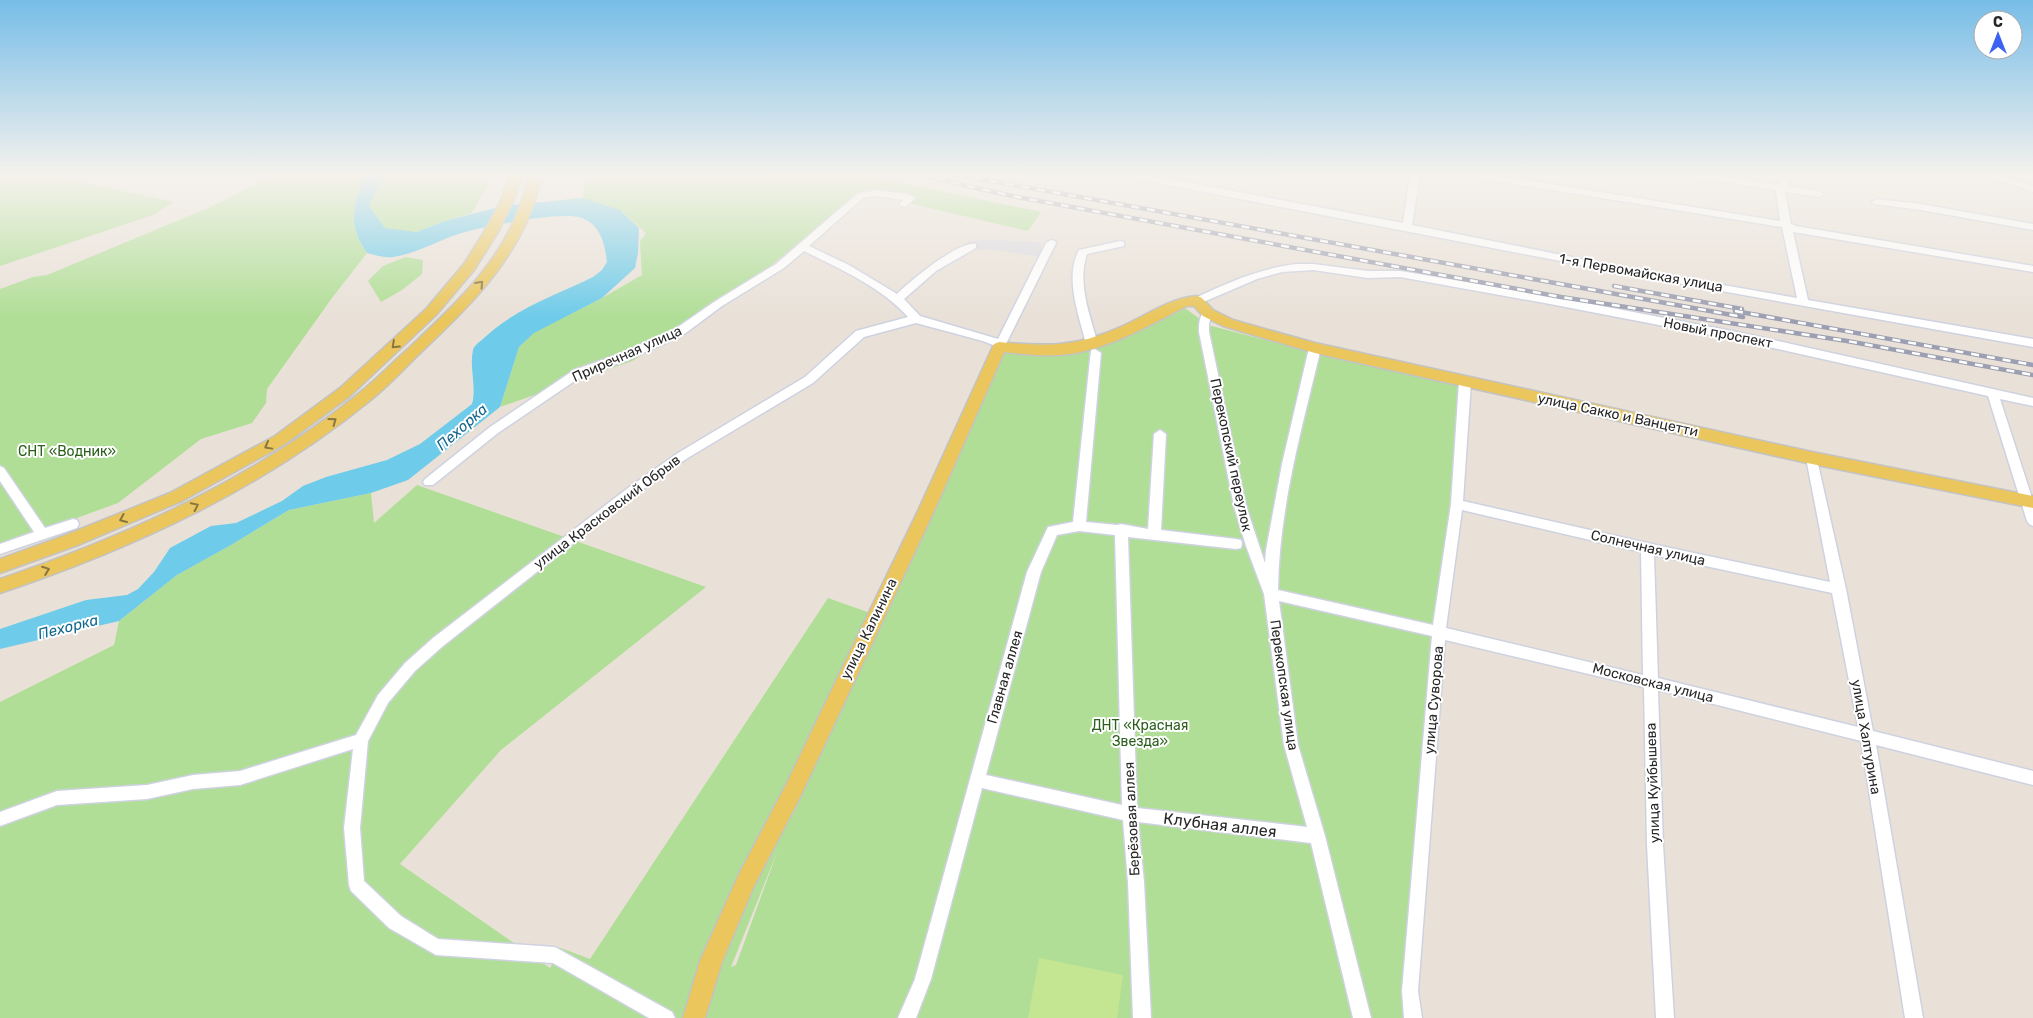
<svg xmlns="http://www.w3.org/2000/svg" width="2033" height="1018" font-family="Rubik,sans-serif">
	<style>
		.industrial { fill: #dbd9e1 }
		.green { fill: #b0de96; fill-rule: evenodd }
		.pitch { fill: #c4e692 }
		.water { fill: #6ecbe9 }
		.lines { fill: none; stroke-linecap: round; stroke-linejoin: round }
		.minor-casing { stroke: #ced2e0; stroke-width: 3 }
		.major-casing { stroke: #c3c3c3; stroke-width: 3 }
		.minor { fill: #fff; fill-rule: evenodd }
		.major { fill: #eac65c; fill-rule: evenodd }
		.rail-casing { stroke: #9c9fb1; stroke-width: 4.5 }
		.rail { stroke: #fff; stroke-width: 2.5; stroke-dasharray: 8; stroke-linecap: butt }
		.oneway { stroke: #887642 }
		.labels { text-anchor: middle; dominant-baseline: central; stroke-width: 4; stroke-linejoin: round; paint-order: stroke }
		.street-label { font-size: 14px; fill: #272727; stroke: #fff }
		.park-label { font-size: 14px; fill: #2b5f1b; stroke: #fff }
		.water-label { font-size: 15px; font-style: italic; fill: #12678f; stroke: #fff }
		.near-street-label { font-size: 16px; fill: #272727; stroke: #fff }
	</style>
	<rect width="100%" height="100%" fill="#e9e1d8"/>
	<polygon class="industrial" points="990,240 1041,242 1041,257 989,249 975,250 967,241"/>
	<g class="green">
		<polygon points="0,175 66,175 72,180 174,202 153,215 0,266"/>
		<path d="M275 175H365C353 206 347 224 367 253L332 298 267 389 266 403 252 423 201 439 118 503 0 546V289L33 277 47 275 208 208Z"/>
		<polygon points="384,175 493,175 472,213 445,221 410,234 385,228 369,206"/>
		<polygon points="585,175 863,175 1041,212 1028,231 883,197 859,197 802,240 734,296 632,361 500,407 519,347 535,332 602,298 642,275 640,241 646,233 620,210 583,198"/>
		<polygon points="405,257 423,260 422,274 402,290 381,302 368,281 383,266"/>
		<path d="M1185 308 1208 325 1308 351 1458 384 1454 503 1431 640 1407 989 1409 1018H0V702L114 645 119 621 177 575 231 545 289 510 371 493 374 523 417 485 706 587 501 750 400 864 550 968 561 948 590 959 828 598 873 614 792 817 1004 351 1088 348ZM778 850 736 965 731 967Z"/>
	</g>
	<polygon class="pitch" points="1039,958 1123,975 1117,1018 1028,1018"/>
	<path class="water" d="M365 175H384L369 206 385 228 416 232 445 221 503 206 583 198 620 210 639 228 638 253 635 268 602 298 534 333 519 347 500 407 408 480 371 493 289 510 231 545 177 575 119 621 0 649V629L86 600 127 595 138 589 154 572 170 548 211 526 236 523 282 501 303 486 326 477 387 460 420 444 472 404C477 387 469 369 473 350 474 346 479 342 483 339 514 309 554 296 593 277L602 270 607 262C605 245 601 225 582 218 561 211 492 225 469 231 443 237 420 253 393 257 385 258 375 255 367 253 347 224 353 206 365 175Z"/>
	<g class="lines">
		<g class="minor-casing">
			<g id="minor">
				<polygon points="1127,175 1148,175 1403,223 1410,175 1420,175 1412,225 1627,268 1797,298 1782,227 1477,178 1472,175 1495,175 1780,221 1776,190 1697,178 1692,175 1716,175 1778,185 1785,175 1795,175 1786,186 1819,191 1824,194 1819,197 1785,192 1791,224 1796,226 2033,266 2033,272 1793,232 1808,300 2033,339 2033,347 1627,274 1132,178"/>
				<polygon points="1986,175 2001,175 2033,186 2033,192"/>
				<path d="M878 190 910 195 915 198 907 206 904 207 899 204 903 200 878 196 863 198 809 246 849 265 897 294C909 282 959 240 976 244V248L936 271 904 299 920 316 998 339 1046 243 1051 240 1055 241 1056 243 1003 350H995L993 345 983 341 916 323 864 337 813 383 686 459 636 494 443 646 415 671 388 703 368 741 360 828 364 881 401 916 438 939 555 947 672 1012 675 1018H649L553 963 436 955 389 928 351 891 349 885 344 828 353 749 240 785 193 789 147 799 57 805 0 826V812L57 791 147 785 193 775 240 771 356 735 378 695 405 663 433 638 628 488 678 453 805 377 856 331 908 317C881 287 840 269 804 251L784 268 722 306 683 335 625 361 582 376 498 433 433 485H425L423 482 425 479 490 427 574 370 617 355 675 329 714 302 776 264 857 194Z"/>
				<polygon points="1877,199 1921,204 2033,224 2033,230 1921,210 1874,204 1872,202"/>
				<path d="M1120 241 1124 242V246L1087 254C1077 283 1090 316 1098 344L1092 348 1086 344C1079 315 1064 278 1079 250Z"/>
				<path d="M1297 264H1313L1368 271H1400L1550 296 1742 333 2033 398V406L2000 399 2033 501V526L2029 524 2027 521 1988 396 1742 341 1550 304 1400 277 1368 278 1313 270 1282 272 1257 279 1201 303H1193L1192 301 1193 299C1227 283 1260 268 1297 264Z"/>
				<path d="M1208 309 1213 313 1209 323V332L1246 506 1265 563 1266 550 1282 464 1309 348 1315 344 1321 348C1302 428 1279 508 1278 590L1433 625 1451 504 1459 382 1465 378 1471 382 1463 501 1647 543 1830 582 1806 458 1808 455H1816L1846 589 1873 731 2033 771V785L1876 745 1923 1018H1905L1861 741 1658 690 1663 845 1674 1018H1656L1647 845 1644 687 1445 640 1418 991 1422 1018H1404L1402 991 1432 636 1279 601 1298 745 1325 836 1371 1018H1353L1311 843 1138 822 1144 882 1151 1018H1133L1128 882 1123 820 982 788 931 979 916 1018H898L915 979 1027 572 1048 527 1073 522 1091 350 1095 349 1101 353 1086 522 1117 525 1121 524 1148 529 1154 434 1160 430 1166 434 1161 530 1236 539 1241 540 1242 544 1241 548 1236 549 1128 537 1137 808 1307 827 1284 745 1264 594 1246 546 1234 506 1199 332C1199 324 1199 312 1208 309ZM1462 510 1641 552 1643 675 1446 628ZM1079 531 1115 535 1122 805 986 775 1041 572 1057 535ZM1654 555 1832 593 1858 727 1658 678Z"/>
				<polygon points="0,466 4,468 45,528 73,519 77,520 79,524 77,528 0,554 0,544 34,532 0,481"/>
			</g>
		</g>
		<g class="major-casing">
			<g id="major">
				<polygon points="510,175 522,175 513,201 498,232 474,270 436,315 350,396 285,444 182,501 78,545 0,573 0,559 66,535 170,493 275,436 340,388 426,309 464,264 484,232 501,201"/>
				<path d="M530 175H542C537 192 533 209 525 225 501 277 458 317 417 356 403 370 389 385 373 398 264 488 134 548 0 593V579C130 535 257 477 363 390 379 377 393 362 408 349 447 312 489 274 512 225 520 209 525 192 530 175Z"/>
				<path d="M1197 296 1202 298 1213 310 1233 320 1315 343 1812 452 2033 496V508L1812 464 1315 353 1223 326 1203 316 1194 306H1187C1149 325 1111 348 1069 354 1048 357 1025 354 1004 352L934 511 800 797 753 888 722 962 705 1018H683L700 961 739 874 786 785 862 627 918 511 994 344 999 342C1048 347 1076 347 1123 326 1147 315 1170 298 1197 296Z"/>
			</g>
		</g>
		<use href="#minor" class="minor"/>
		<use href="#major" class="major"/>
		<g class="rail-casing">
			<g id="rail">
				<polyline points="920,175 1012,196 1561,297 1847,341 2033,375"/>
				<polyline points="958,175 1743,317"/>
				<polyline points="1614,286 1742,309"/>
				<polyline points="1735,311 2033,365"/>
			</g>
		</g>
		<use href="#rail" class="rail"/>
	</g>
	<defs><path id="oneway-chevron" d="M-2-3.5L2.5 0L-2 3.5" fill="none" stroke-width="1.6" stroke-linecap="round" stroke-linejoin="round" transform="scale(1.25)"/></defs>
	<g class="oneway">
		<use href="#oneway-chevron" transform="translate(480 284) rotate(-48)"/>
		<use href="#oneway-chevron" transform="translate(395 345) rotate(137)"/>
		<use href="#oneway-chevron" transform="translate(333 421) rotate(-36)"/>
		<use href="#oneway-chevron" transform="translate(268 446) rotate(151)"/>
		<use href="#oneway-chevron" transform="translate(195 506) rotate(-26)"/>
		<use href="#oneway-chevron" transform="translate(123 519) rotate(157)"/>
		<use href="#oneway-chevron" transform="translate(46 570) rotate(-21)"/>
	</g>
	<linearGradient id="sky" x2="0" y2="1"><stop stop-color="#77bde8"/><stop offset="0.55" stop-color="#f5f2ed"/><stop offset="1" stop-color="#f5f2ed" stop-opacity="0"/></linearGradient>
	<rect width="2033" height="318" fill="url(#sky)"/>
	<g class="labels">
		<g class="street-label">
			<text transform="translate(1641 273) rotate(10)">1-я Первомайская улица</text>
			<text transform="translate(1718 333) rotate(11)">Новый проспект</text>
			<text transform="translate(627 354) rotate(-24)">Приречная улица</text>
			<text transform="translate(1618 415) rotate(12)">улица Сакко и Ванцетти</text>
			<text transform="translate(1231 455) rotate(78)">Перекопский переулок</text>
			<text transform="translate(607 512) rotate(-37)">улица Красковский Обрыв</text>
			<text transform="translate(1648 548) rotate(13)">Солнечная улица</text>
			<text transform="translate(869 629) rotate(-64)">улица Калинина</text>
			<text transform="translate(1005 677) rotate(-74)">Главная аллея</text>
			<text transform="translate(1653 683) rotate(14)">Московская улица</text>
			<text transform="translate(1284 685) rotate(82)">Перекопская улица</text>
			<text transform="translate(1434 700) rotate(-85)">улица Суворова</text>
			<text transform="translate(1866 737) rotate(80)">улица Халтурина</text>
			<text transform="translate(1653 783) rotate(-92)">улица Куйбышева</text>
			<text transform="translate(1132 819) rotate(-93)">Берёзовая аллея</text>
		</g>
		<g class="park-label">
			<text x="67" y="451">СНТ «Водник»</text>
			<text x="1140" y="725">ДНТ «Красная<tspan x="1140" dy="16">Звезда»</tspan></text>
		</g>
		<g class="water-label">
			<text transform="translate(462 427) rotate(-41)">Пехорка</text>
			<text transform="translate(68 627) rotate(-14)">Пехорка</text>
		</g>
		<g class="near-street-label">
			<text transform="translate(1220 825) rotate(7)">Клубная аллея</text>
		</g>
	</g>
	<g transform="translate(1998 35)"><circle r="24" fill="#ffffff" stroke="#a9a9a9"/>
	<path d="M0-4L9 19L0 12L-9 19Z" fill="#3c62f2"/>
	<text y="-8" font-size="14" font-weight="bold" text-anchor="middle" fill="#272727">С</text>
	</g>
</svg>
